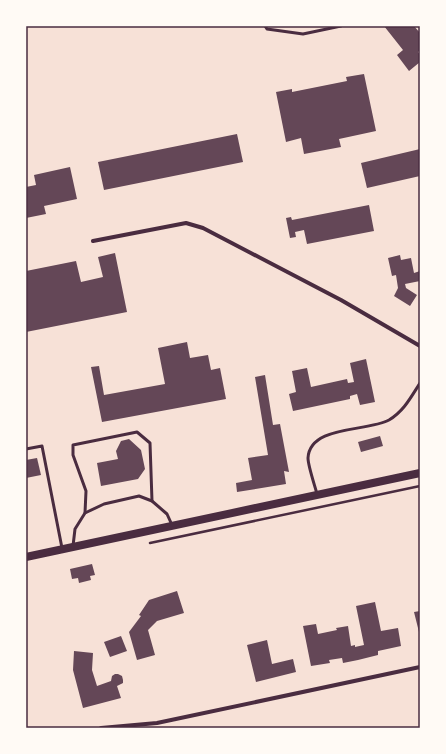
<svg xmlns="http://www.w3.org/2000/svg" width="446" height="754" font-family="'Zilla Slab',serif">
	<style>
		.building { fill: #644757 }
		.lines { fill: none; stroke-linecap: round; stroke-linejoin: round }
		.path { stroke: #4a2c40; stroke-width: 2.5 }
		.service { stroke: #4a2c40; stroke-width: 3 }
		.minor { stroke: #4a2c40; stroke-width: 4 }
		.secondary { stroke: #4a2c40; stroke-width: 8 }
		.neatline { fill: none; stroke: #4a2c40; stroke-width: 1.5 }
	</style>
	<rect width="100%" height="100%" fill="#f7e1d7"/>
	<g class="building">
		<polygon points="384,26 414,26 420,33 420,50 418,52 420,55 420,62 409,71 397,55 403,50"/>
		<polygon points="364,74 376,131 339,139 341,147 304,154 301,138 286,142 276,92 292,89 292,92 347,81 346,77"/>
		<polygon points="237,134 243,162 104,190 98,162"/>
		<polygon points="420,149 420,176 367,188 361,163"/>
		<polygon points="70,167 77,199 44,206 46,214 26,218 26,187 36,185 34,175"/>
		<polygon points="369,205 374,231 307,244 304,230 295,232 296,237 290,238 286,218 291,217 292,220"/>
		<polygon points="115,253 127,312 26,332 26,271 76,261 81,282 103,277 98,257"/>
		<polygon points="400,255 401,260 411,258 414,273 420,271 420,281 405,284 406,288 417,295 410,306 394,296 398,288 396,275 392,276 388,258"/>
		<polygon points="187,342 190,358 208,355 211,370 220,368 226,399 102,422 91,367 99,366 104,395 165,384 158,348"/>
		<polygon points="366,359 375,402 360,405 357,394 350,396 350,399 293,411 289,394 296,392 292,371 307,368 311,387 347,379 348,383 354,382 350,363"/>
		<polygon points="265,375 273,425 280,424 289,472 284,471 286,484 237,492 236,483 252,480 248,458 268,455 255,377"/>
		<polygon points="380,436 383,446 361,452 358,442"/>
		<polygon points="129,439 141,450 145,469 138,479 101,486 97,463 118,459 116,451 121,441"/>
		<polygon points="37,458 41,475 26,478 26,460"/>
		<polygon points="92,564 95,575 90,576 91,580 79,583 78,578 72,579 70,569"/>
		<polygon points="177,591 184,613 157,621 148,630 155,655 137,660 129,632 141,616 139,615 149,600"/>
		<polygon points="375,602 381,631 398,628 401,646 378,651 378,655 358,660 343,663 342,658 329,660 330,663 311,666 303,626 316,624 318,634 337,630 336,628 348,626 351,646 355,645 355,647 364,645 356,606"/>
		<polygon points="420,611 420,631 419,632 414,612"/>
		<polygon points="121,636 127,651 110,657 104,642"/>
		<polygon points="267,640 272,664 293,659 296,672 256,682 247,645"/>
		<polygon points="74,651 93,653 92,670 97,686 111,681 112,676 115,674 118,674 122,676 123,680 123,683 117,686 121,698 83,708 73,670"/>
	</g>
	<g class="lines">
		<polyline class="path" points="150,543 420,486"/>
		<g class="service">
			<polyline points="265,26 267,29 303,34 341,26"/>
			<polyline points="26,449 42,446 62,548"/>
			<path d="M317 494C315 486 308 466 308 458 310 425 367 432 389 420 404 411 411 397 420 383"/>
			<polyline points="85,513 86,491 73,455 73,445 137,432 150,443 152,501"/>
			<polyline points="73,546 75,529 85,513 104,504 139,496 152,501 167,514 172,525"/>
		</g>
		<g class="minor">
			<polyline points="93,241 186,223 203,228 341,300 420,346"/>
			<polyline points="101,728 157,723 420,667"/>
		</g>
		<polyline class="secondary" points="26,557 420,473"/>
	</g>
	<rect width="446" height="754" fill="none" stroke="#fffaf5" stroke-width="54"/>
	<rect x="27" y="27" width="392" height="700" class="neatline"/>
</svg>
